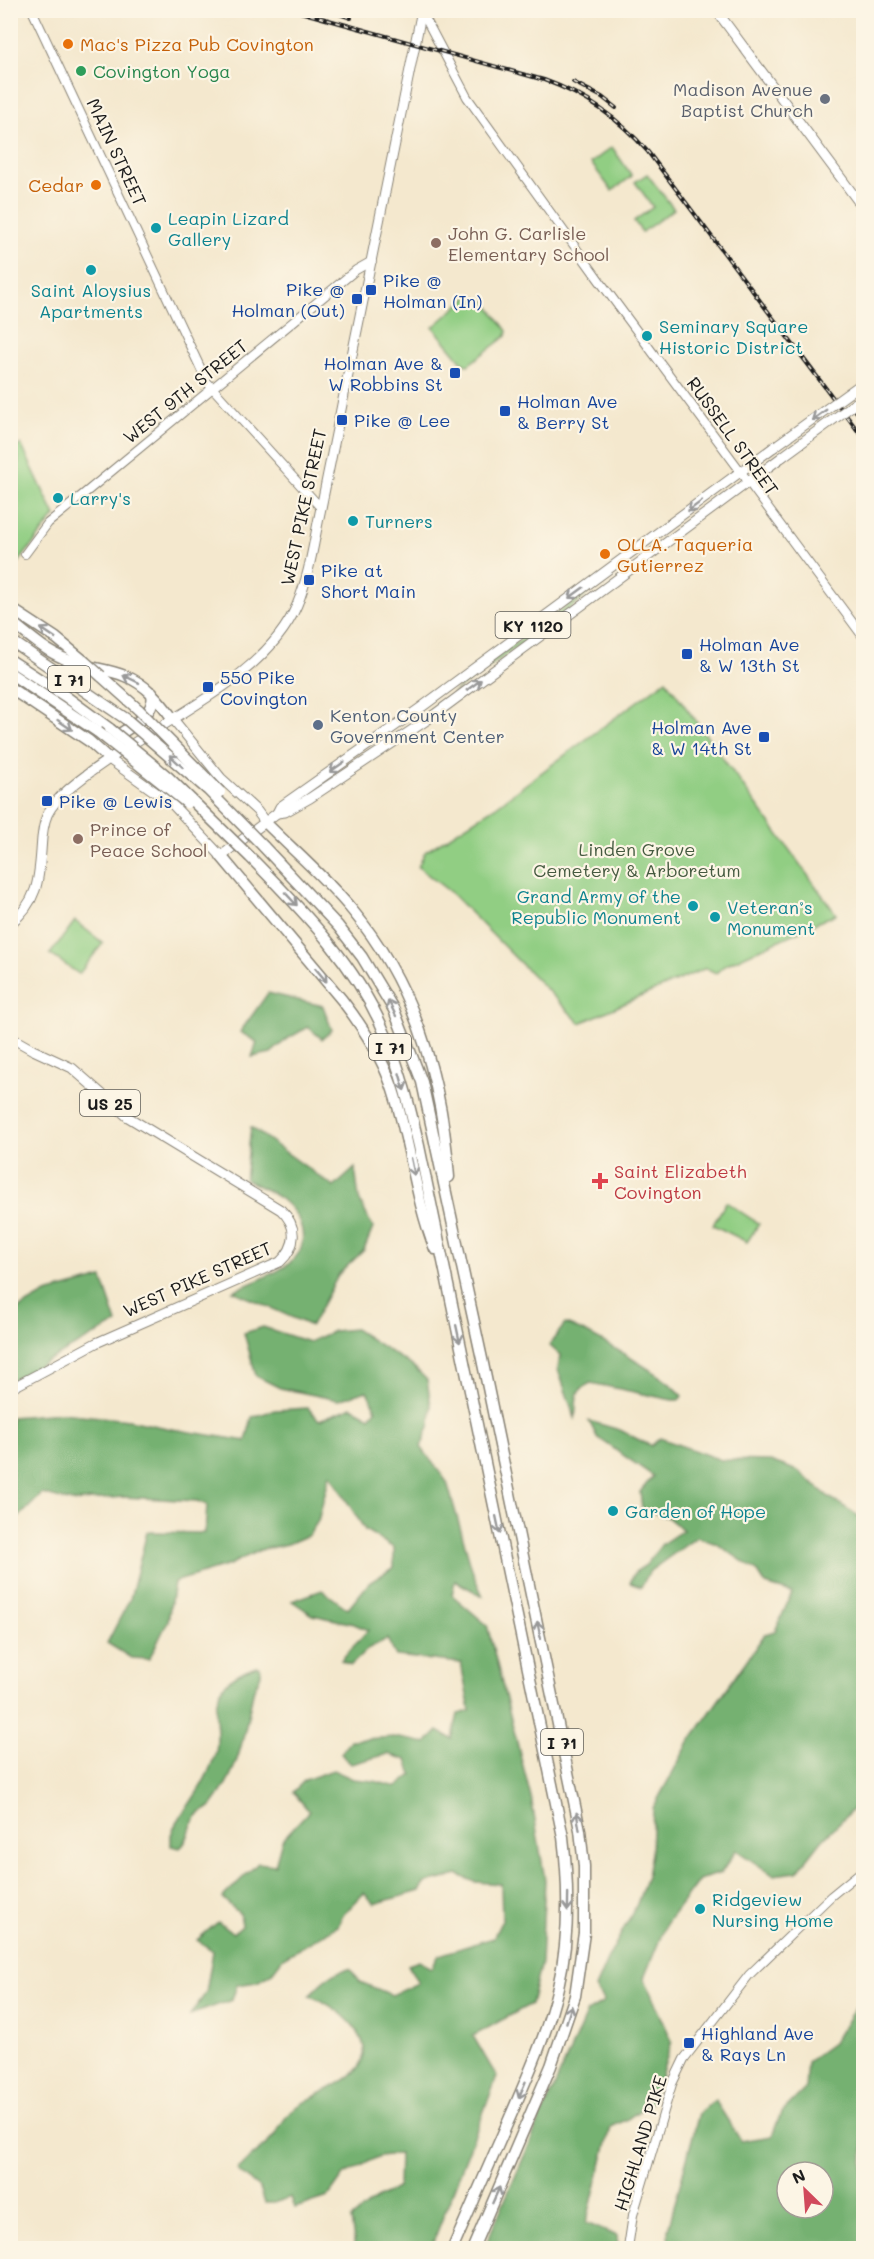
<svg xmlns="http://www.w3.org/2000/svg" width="874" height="2259" font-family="Mali,sans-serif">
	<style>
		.green { fill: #91ce83; stroke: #567550; stroke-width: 1.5 }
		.forest { fill: #74b171; stroke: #486646; stroke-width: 1.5; fill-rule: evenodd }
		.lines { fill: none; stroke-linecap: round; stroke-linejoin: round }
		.tertiary-casing { stroke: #888275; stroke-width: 10 }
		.secondary-casing { stroke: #888275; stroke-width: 10 }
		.primary-casing { stroke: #888275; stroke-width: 11 }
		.motorway-casing { stroke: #888275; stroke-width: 13 }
		.tertiary { stroke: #fff; stroke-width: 8 }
		.secondary { stroke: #fff; stroke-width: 8 }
		.primary { stroke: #fff; stroke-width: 9 }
		.motorway { stroke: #fff; stroke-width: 10 }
		.rail-casing { stroke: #1c1c1c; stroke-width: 4 }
		.rail { stroke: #fcf5e5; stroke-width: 1.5; stroke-dasharray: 4.5; stroke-linecap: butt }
		.primary-bridge-casing { stroke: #888275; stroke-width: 11; stroke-linecap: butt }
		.motorway-bridge-casing { stroke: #888275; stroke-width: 13; stroke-linecap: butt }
		.primary-bridge { stroke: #fff; stroke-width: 9 }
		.motorway-bridge { stroke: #fff; stroke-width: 10 }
		.oneway { stroke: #999 }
		.food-dot { fill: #e8710a; stroke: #fcf5e5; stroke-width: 2 }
		.leisure-dot { fill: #2e9e5b; stroke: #fcf5e5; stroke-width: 2 }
		.worship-dot { fill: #6b7280; stroke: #fcf5e5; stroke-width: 2 }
		.culture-dot { fill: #0f9aa8; stroke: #fcf5e5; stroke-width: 2 }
		.education-dot { fill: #8d6e63; stroke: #fcf5e5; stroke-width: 2 }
		.transit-dot { fill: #1a4fb4; stroke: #fcf5e5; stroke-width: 2 }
		.service-dot { fill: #5c6f8a; stroke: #fcf5e5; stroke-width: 2 }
		.health-dot { fill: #e0444e; stroke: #fcf5e5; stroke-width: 2 }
		.labels { text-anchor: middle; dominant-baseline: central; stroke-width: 4.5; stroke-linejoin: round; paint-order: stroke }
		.shield { fill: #fcf5e5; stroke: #5f5d58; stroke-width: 1.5 }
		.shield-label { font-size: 16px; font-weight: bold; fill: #1c1c1c }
		.food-label { font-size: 18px; fill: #c56008; stroke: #fcf5e5; text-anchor: start }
		.leisure-label { font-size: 18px; fill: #27864d; stroke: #fcf5e5; text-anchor: start }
		.worship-label { font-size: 18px; fill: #5b616d; stroke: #fcf5e5; text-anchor: end }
		.street-label { font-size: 18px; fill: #1c1c1c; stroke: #fcf5e5 }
		.culture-label { font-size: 18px; fill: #0d838f; stroke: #fcf5e5; text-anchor: start }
		.education-label { font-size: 18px; fill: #785e54; stroke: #fcf5e5; text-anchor: start }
		.transit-label { font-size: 18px; fill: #164399; stroke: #fcf5e5; text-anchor: start }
		.service-label { font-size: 18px; fill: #4e5e75; stroke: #fcf5e5; text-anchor: start }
		.park-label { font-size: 18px; fill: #455a40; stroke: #fcf5e5 }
		.health-label { font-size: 18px; fill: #be3a42; stroke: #fcf5e5; text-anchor: start }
	</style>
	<rect width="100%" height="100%" fill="#fcf5e5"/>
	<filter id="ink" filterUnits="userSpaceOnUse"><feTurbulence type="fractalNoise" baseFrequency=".0167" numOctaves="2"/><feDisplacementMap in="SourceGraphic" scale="12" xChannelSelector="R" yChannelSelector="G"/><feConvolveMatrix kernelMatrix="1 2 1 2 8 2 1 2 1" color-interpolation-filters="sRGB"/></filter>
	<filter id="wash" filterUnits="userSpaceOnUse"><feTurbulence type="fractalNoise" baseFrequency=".008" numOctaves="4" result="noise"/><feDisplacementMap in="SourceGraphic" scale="24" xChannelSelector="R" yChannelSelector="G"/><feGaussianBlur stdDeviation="1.35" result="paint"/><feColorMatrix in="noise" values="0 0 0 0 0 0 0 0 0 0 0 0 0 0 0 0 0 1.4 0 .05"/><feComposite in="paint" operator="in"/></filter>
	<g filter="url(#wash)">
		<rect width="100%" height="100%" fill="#f4e8ce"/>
		<g class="green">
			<polygon points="612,147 632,176 612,191 591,163"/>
			<polygon points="647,174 674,209 642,232 634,221 653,207 635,182"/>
			<polygon points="469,296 485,301 507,331 506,336 468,365 464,364 433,327"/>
			<polygon points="21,444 55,516 11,572 11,452"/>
			<polygon points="597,584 579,602 452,694 470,676"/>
			<polygon points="666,680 836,914 725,965 716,973 706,968 580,1023 450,892 418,867 425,852 495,807"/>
			<polygon points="75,921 103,943 79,974 50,954"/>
			<polygon points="726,1202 759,1224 747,1242 713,1225"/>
		</g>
		<g class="forest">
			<polygon points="11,442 18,457 15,527 11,532"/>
			<polygon points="268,993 323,1006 332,1030 322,1039 308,1027 287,1039 271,1053 252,1057 257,1042 240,1032"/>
			<path d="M251 1127 334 1187 355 1168 359 1199 373 1228 364 1250 339 1274 311 1326 233 1291C250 1283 268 1277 284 1267 313 1249 305 1218 281 1199 270 1191 256 1185 245 1179Z"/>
			<polygon points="102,1278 117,1323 11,1381 11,1313 46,1293"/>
			<path d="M565 1324C586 1330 673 1380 682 1396L679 1400H672L591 1383C572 1391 578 1400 575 1418L558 1370 560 1355 549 1345Z"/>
			<path d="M263 1327 309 1342 333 1331 355 1329 414 1367 427 1380 431 1406 430 1424 421 1447 447 1482 474 1576 483 1596 455 1581 452 1595 487 1625 531 1797 545 1880 541 1963 531 2004 473 2036 497 2077 431 2248H355L351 2219 372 2202 398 2187 399 2154 379 2156 343 2176 328 2197 295 2208 291 2197 274 2203H265L260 2189 237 2170C248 2159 265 2148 274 2136 280 2127 284 2117 293 2110 317 2089 387 2076 357 2031 347 2016 326 2001 310 1996 320 1982 333 1971 350 1969L360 1982 392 1995 418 1983 408 1965 419 1961 432 1968 439 1955 493 1938 502 1920 501 1884 475 1882 458 1875 426 1883 420 1891 374 1904 364 1893 342 1916 338 1926 283 1958 271 1974 257 1982 237 1985 232 2000 190 2015 206 1993 213 1951 197 1940 218 1922 233 1933 242 1925 240 1914 222 1898 258 1863 275 1865 282 1840 309 1811 293 1792 305 1780 333 1770 353 1779 374 1781 397 1787 412 1775 407 1760 388 1754 351 1764 341 1754 350 1740 394 1737 426 1743 438 1731 452 1739 458 1714 470 1711 461 1663 396 1656 387 1639 369 1648 351 1665 341 1660 368 1630 354 1624 313 1615 292 1601 322 1590 348 1609 369 1583 394 1567V1548L365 1530 330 1474 318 1521 309 1535 288 1544 260 1550 229 1565 174 1582 168 1621 149 1659 131 1658 107 1643 130 1599 147 1532 205 1533 207 1505 197 1501 123 1497 72 1502 42 1494 11 1525V1417L62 1413 129 1420 172 1429 246 1441 252 1417 275 1410 308 1408 319 1420 352 1407 370 1417 376 1410 367 1391 338 1400 280 1388 256 1376 244 1333Z"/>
			<polygon points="589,1421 620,1430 651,1446 660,1438 721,1460 770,1461 798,1471 829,1497 863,1519 863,1799 822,1840 797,1872 773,1875 736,1850 721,1873 699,1880 666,1924 644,1978 672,2041 653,2101 626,2120 611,2127 586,2223 617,2236 618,2248 484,2248 587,2012 604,2002 595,1988 607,1960 637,1904 647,1876 651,1853 653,1808 690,1741 765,1634 775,1631 792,1593 766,1585 757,1571 717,1544 697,1537 650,1571 641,1587 630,1583 635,1572 646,1565 662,1544 683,1530 667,1517 642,1509 640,1492 653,1476 597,1437"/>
			<path d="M256 1666 260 1667C264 1677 255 1683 253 1693 243 1737 241 1768 212 1805 208 1810 201 1811 197 1816 188 1825 191 1839 180 1848L171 1846V1835L174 1827C190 1802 208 1781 216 1751 218 1741 217 1729 216 1719 213 1688 229 1676 256 1666Z"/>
			<path d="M863 1995V2248H669L668 2229 699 2113 715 2100 741 2141 772 2136 781 2113 805 2089 807 2062 833 2043ZM787 2172H823V2208H787Z"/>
		</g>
	</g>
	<g filter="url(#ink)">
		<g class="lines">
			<g class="tertiary-casing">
				<g id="tertiary">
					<polyline points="421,10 467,97 599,280 864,638"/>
					<polyline points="25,554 48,523 85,493 356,270 372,261"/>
					<polyline points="628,2248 633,2215 672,2084 684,2059 749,1975 831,1896 864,1869"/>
				</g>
			</g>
			<g class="secondary-casing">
				<polyline id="secondary" points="32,10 207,382 321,508"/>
			</g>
			<g class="primary-casing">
				<g id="primary">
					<polyline points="716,10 864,209"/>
					<polyline points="173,719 221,778 257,811 265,822"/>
					<polyline points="109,759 172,804 221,856 277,813 280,807 419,709 774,447"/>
					<polyline points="277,813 285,812 310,798 427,720 782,457"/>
					<path d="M10 924C41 899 39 874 42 838 43 828 45 816 51 808 65 787 107 760 129 746 186 710 270 669 297 605 310 574 314 540 321 508L422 10"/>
					<path d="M10 1037 33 1050 72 1068 128 1117 281 1210C298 1226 297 1246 280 1262L96 1343 10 1389"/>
				</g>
			</g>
			<g class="motorway-casing">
				<g id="motorway">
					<polyline points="10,608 56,638 84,661"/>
					<path d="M10 621C27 634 44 650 63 658 83 668 105 668 125 676 146 684 160 701 173 719"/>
					<polyline points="10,640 126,719"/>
					<polyline points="10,660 65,696 110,729"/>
					<polyline points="10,673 98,732"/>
					<polyline points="101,676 139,710"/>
					<polyline points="10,688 89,741 109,759"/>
					<path d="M111 740C127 728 157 716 152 693"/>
					<path d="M265 822C294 851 326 878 352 910 415 985 442 1080 449 1177"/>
					<polyline points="263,846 338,926 362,957 394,1010 422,1082 482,1359 580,1830 584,1866 584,1933 575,1996 551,2066 473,2248"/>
					<path d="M221 856 342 1000C362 1026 380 1053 391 1084 410 1137 414 1196 435 1249"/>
					<path d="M250 857C303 911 357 965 386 1036 401 1071 410 1108 419 1146L563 1837C569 1887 570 1937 558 1987 548 2031 529 2073 511 2115 492 2159 472 2204 453 2248"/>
				</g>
			</g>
			<use href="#tertiary" class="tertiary"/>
			<use href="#secondary" class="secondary"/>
			<use href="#primary" class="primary"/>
			<use href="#motorway" class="motorway"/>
			<g class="rail-casing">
				<g id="rail">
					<path d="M293 10 544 80C586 95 619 118 648 152L864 439"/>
					<polyline points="328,10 351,18"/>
					<polyline points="573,82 602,97 616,108"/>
					<polyline points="856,411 864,421"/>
				</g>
			</g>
			<use href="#rail" class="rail"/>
			<g class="primary-bridge-casing">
				<g id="primary-bridge">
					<polyline points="774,447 864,382"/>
					<polyline points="782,457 864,397"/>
				</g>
			</g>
			<g class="motorway-bridge-casing">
				<g id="motorway-bridge">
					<polyline points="84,661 101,676"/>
					<polyline points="139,710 220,792"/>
					<polyline points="126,719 208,790 263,846"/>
					<polyline points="110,729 168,777 250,857"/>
					<polyline points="98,732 187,803"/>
				</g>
			</g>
			<use href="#primary-bridge" class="primary-bridge"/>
			<use href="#motorway-bridge" class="motorway-bridge"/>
		</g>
		<defs><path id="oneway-shaft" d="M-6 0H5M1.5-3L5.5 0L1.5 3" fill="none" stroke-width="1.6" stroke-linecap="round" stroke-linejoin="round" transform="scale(1.5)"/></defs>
		<g class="oneway">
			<use href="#oneway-shaft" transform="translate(819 415) rotate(144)"/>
			<use href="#oneway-shaft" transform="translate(695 506) rotate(143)"/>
			<use href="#oneway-shaft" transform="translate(576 593) rotate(144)"/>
			<use href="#oneway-shaft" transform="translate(48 633) rotate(-146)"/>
			<use href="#oneway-shaft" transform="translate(131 679) rotate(-154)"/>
			<use href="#oneway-shaft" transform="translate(474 685) rotate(-36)"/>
			<use href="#oneway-shaft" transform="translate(65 725) rotate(34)"/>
			<use href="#oneway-shaft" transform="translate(176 761) rotate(-138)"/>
			<use href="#oneway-shaft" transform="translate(337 767) rotate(145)"/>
			<use href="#oneway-shaft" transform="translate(291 899) rotate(47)"/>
			<use href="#oneway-shaft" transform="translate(321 975) rotate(50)"/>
			<use href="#oneway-shaft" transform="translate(392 1008) rotate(-116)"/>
			<use href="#oneway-shaft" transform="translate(402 1082) rotate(74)"/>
			<use href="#oneway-shaft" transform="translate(413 1167) rotate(78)"/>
			<use href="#oneway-shaft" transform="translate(458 1334) rotate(78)"/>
			<use href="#oneway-shaft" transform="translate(498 1525) rotate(78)"/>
			<use href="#oneway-shaft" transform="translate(539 1630) rotate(-102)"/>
			<use href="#oneway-shaft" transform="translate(578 1821) rotate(-100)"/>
			<use href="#oneway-shaft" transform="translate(568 1902) rotate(91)"/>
			<use href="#oneway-shaft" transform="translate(569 2014) rotate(-73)"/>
			<use href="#oneway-shaft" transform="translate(522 2090) rotate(113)"/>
			<use href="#oneway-shaft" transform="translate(496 2195) rotate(-66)"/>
		</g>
	</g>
	<g class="food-dot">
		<circle cx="68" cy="44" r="6"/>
		<circle cx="96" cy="185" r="6"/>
		<circle cx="605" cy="554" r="6"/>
	</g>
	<circle class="leisure-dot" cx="81" cy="71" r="6"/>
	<circle class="worship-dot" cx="825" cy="99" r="6"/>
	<g class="culture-dot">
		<circle cx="156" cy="228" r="6"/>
		<circle cx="91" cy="270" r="6"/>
		<circle cx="647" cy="336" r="6"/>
		<circle cx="58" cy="498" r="6"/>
		<circle cx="353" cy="521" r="6"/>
		<circle cx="693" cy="906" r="6"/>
		<circle cx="715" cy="917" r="6"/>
		<circle cx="613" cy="1511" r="6"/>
		<circle cx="700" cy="1909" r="6"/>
	</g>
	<g class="education-dot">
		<circle cx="436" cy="243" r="6"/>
		<circle cx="78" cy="839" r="6"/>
	</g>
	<g class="transit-dot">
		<rect x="365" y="284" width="12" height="12" rx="3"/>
		<rect x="351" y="293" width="12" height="12" rx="3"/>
		<rect x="449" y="367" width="12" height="12" rx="3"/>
		<rect x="499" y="405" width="12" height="12" rx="3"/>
		<rect x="336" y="414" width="12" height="12" rx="3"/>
		<rect x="303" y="574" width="12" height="12" rx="3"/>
		<rect x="681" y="648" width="12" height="12" rx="3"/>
		<rect x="202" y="681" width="12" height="12" rx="3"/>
		<rect x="758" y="731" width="12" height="12" rx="3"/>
		<rect x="41" y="795" width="12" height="12" rx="3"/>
		<rect x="683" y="2037" width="12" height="12" rx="3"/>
	</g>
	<circle class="service-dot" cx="318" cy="725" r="6"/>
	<path class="health-dot" d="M597 1172h6v6h6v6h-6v6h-6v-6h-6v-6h6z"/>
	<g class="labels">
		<g class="shield">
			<rect x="495.5" y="612" width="75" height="26" rx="4.5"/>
			<rect x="48" y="666" width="42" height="26" rx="4.5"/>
			<rect x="369" y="1034" width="42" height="26" rx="4.5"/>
			<rect x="80" y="1090" width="60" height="26" rx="4.5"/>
			<rect x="541" y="1729" width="42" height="26" rx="4.5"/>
		</g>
		<g class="shield-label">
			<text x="533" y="625">KY 1120</text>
			<text x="69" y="679">I 71</text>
			<text x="390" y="1047">I 71</text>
			<text x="110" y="1103">US 25</text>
			<text x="562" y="1742">I 71</text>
		</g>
		<g class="food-label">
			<text x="80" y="44">Mac's Pizza Pub Covington</text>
			<text x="84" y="185" text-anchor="end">Cedar</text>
			<text x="617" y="544">OLLA. Taqueria<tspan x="617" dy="21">Gutierrez</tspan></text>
		</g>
		<g class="leisure-label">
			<text x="93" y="71">Covington Yoga</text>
		</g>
		<g class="worship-label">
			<text x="813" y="89">Madison Avenue<tspan x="813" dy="21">Baptist Church</tspan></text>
		</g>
		<g class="street-label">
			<text transform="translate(117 152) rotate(65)">MAIN STREET</text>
			<text transform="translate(185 391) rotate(-39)">WEST 9TH STREET</text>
			<text transform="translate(733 436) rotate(54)">RUSSELL STREET</text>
			<text transform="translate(303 507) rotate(-78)">WEST PIKE STREET</text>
			<text transform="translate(197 1279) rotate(-24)">WEST PIKE STREET</text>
			<text transform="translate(640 2143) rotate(-73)">HIGHLAND PIKE</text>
		</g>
		<g class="culture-label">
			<text x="168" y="218">Leapin Lizard<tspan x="168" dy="21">Gallery</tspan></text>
			<text x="91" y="290" text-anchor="middle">Saint Aloysius<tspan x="91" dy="21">Apartments</tspan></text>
			<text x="659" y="326">Seminary Square<tspan x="659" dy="21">Historic District</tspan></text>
			<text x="70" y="498">Larry's</text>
			<text x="365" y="521">Turners</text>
			<text x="681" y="896" text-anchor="end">Grand Army of the<tspan x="681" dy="21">Republic Monument</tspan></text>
			<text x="727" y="907">Veteran’s<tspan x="727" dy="21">Monument</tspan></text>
			<text x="625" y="1511">Garden of Hope</text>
			<text x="712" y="1899">Ridgeview<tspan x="712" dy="21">Nursing Home</tspan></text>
		</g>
		<g class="education-label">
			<text x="448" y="233">John G. Carlisle<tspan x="448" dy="21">Elementary School</tspan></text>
			<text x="90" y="829">Prince of<tspan x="90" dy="21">Peace School</tspan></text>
		</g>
		<g class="transit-label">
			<text x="383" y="280">Pike @<tspan x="383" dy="21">Holman (In)</tspan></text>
			<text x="345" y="289" text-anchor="end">Pike @<tspan x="345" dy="21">Holman (Out)</tspan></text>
			<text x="443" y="363" text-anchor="end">Holman Ave &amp;<tspan x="443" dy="21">W Robbins St</tspan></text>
			<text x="517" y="401">Holman Ave<tspan x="517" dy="21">&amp; Berry St</tspan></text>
			<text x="354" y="420">Pike @ Lee</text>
			<text x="321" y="570">Pike at<tspan x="321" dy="21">Short Main</tspan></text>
			<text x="699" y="644">Holman Ave<tspan x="699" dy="21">&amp; W 13th St</tspan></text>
			<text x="220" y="677">550 Pike<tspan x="220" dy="21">Covington</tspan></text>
			<text x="752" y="727" text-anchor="end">Holman Ave<tspan x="752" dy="21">&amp; W 14th St</tspan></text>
			<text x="59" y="801">Pike @ Lewis</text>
			<text x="701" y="2033">Highland Ave<tspan x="701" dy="21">&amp; Rays Ln</tspan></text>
		</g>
		<g class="service-label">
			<text x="330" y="715">Kenton County<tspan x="330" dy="21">Government Center</tspan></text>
		</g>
		<g class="park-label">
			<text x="637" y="849">Linden Grove<tspan x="637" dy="21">Cemetery &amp; Arboretum</tspan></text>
		</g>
		<g class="health-label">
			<text x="614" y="1171">Saint Elizabeth<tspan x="614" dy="21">Covington</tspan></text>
		</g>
	</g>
	<rect width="874" height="2259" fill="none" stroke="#fcf5e5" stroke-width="36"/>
	<g transform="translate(805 2190) rotate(335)"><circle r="28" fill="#fcf5e5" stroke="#a29e95" stroke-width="1.5"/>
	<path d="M0-4.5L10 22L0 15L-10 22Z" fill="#d1495b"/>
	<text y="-9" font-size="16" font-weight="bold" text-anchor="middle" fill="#1c1c1c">N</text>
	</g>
</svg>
